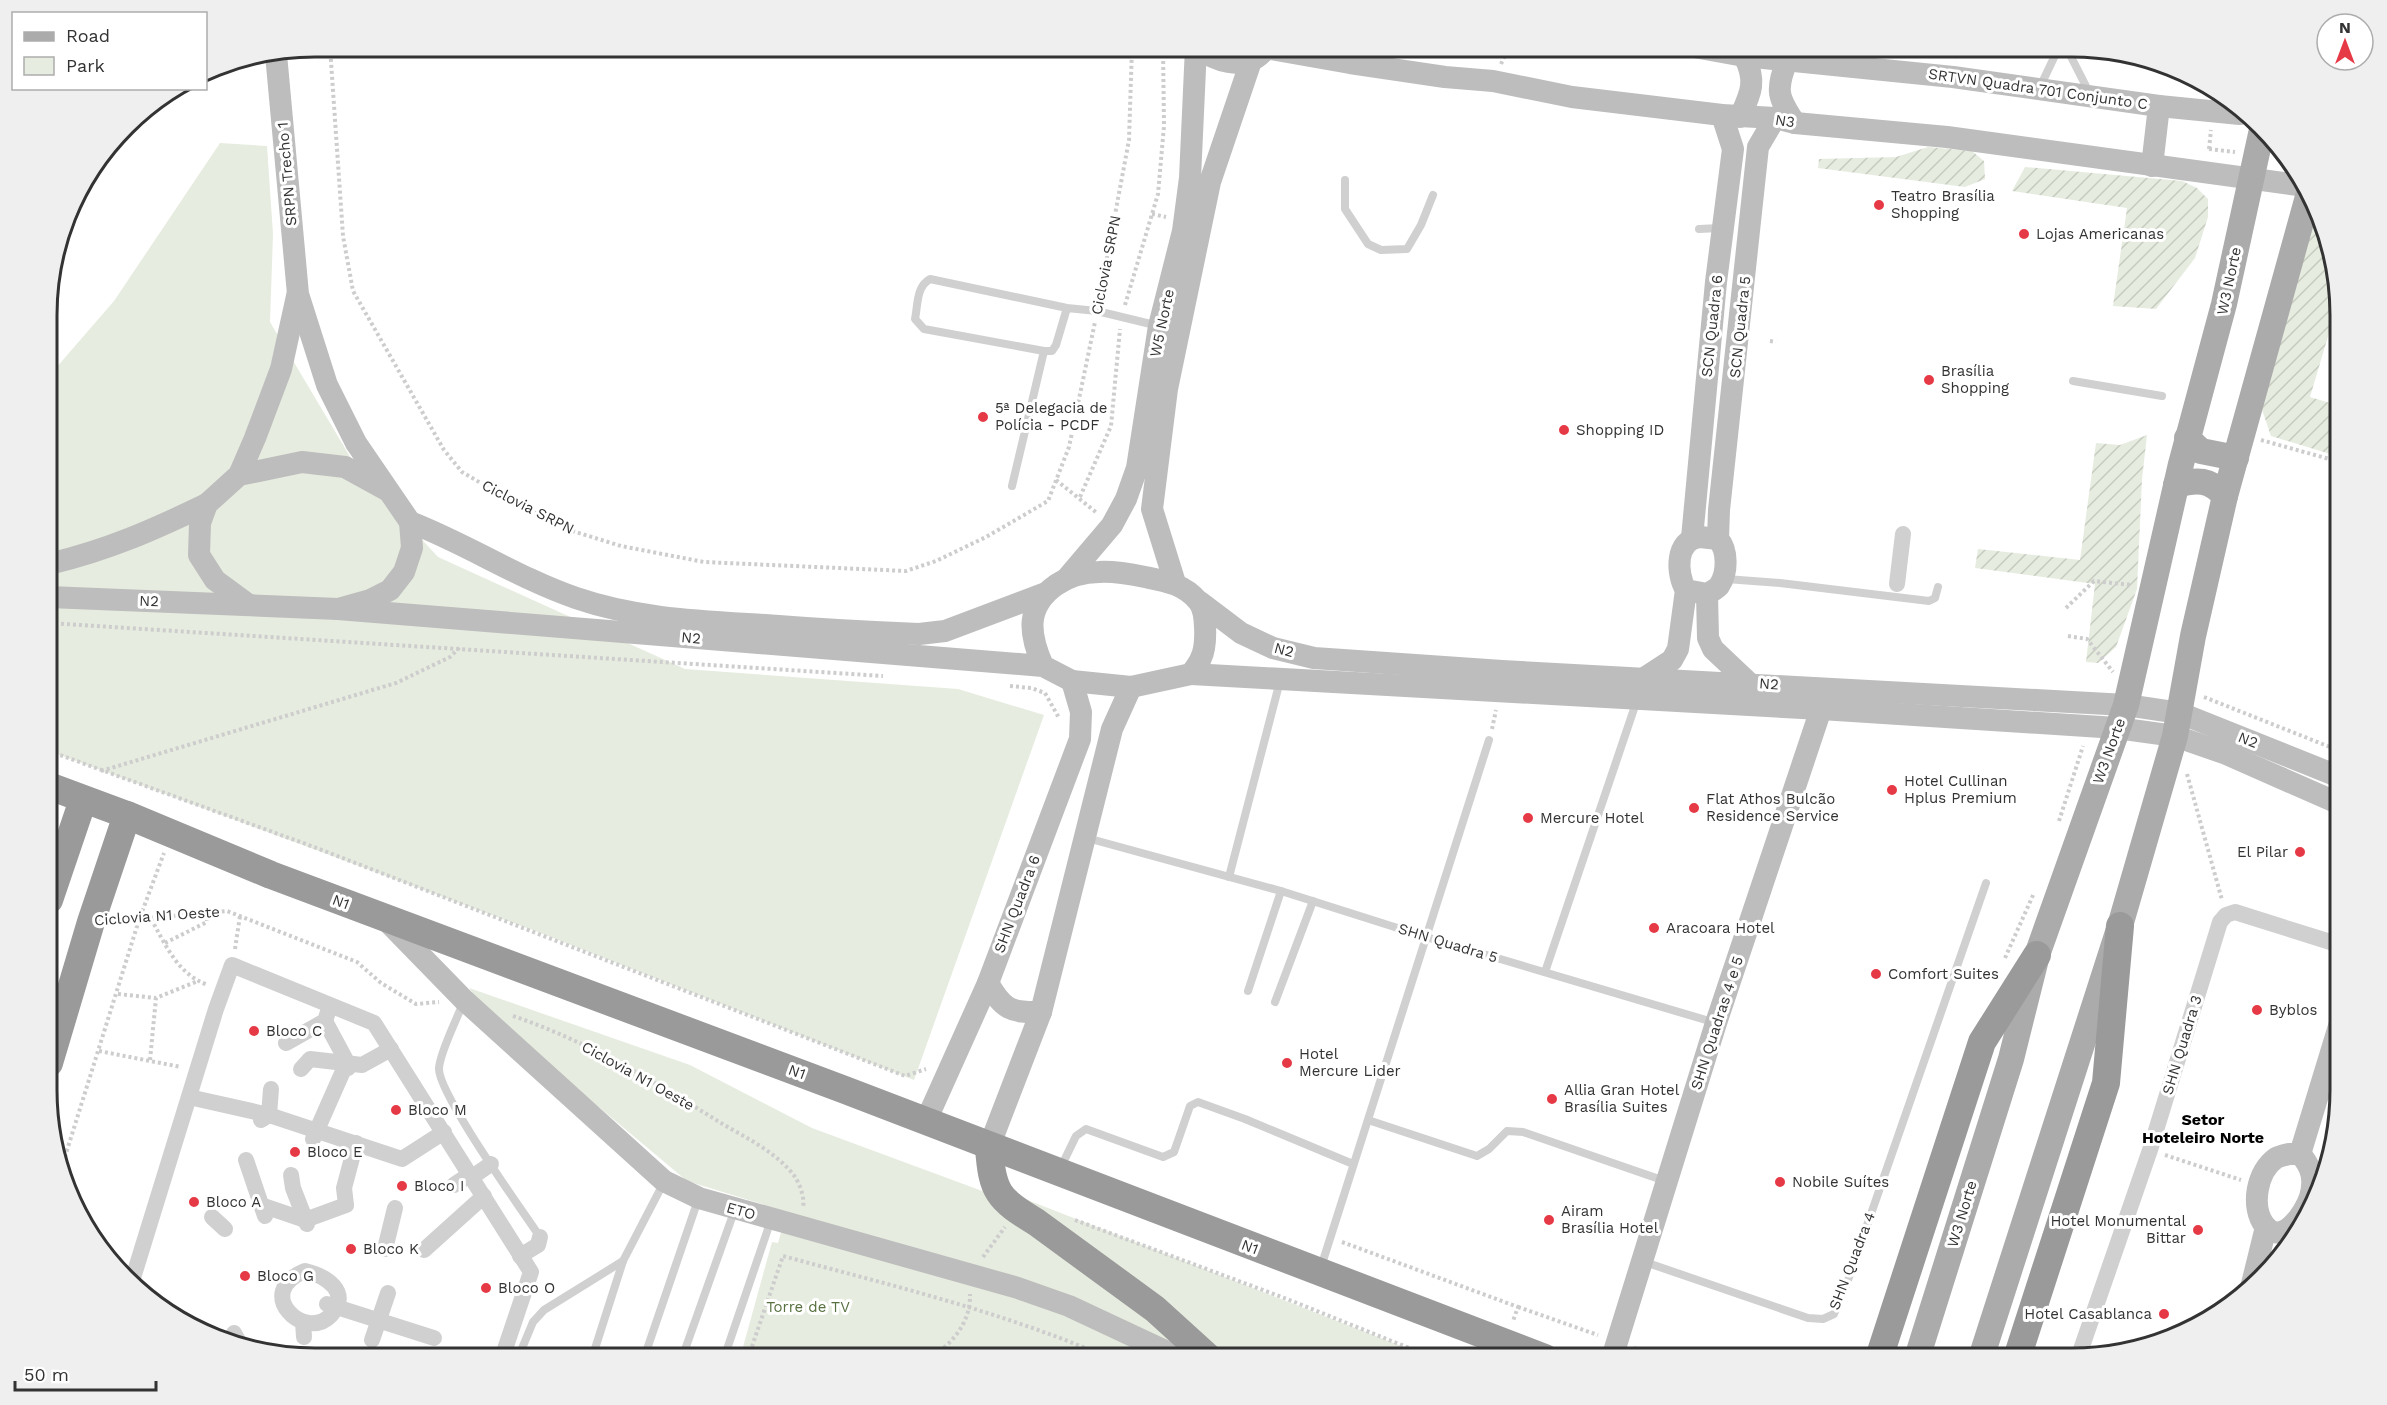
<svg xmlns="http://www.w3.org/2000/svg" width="2387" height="1405" font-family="'Work Sans',sans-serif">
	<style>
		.green { fill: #e6ecdf }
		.garden { fill: url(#garden-furrows) }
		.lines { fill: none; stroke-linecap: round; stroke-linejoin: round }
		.path { stroke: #cdcdcd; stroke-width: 4; stroke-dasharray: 3 3; stroke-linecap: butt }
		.lane { stroke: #d0d0d0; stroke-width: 8 }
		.street { stroke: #d0d0d0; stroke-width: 16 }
		.secondary { stroke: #bdbdbd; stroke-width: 22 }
		.primary { stroke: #ababab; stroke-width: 26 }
		.highway { stroke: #9a9a9a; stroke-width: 28 }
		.poi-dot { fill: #e63946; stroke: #fff; stroke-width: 2 }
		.labels { text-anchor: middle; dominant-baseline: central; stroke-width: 6; stroke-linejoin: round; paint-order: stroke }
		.street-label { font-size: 15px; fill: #333; stroke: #fff }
		.poi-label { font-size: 15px; fill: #333; stroke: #fff; text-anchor: start }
		.park-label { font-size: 15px; fill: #56703f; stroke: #fff }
		.neighbourhood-label { font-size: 16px; font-weight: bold; fill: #000; stroke: #fff }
		.rim { fill: none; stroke: #333; stroke-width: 3 }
	</style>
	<defs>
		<pattern id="garden-furrows" width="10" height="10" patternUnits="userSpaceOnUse" patternTransform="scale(1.5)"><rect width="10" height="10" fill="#e6ecdf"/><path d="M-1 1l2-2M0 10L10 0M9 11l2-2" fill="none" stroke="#c6cbc0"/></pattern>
	</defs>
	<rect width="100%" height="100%" fill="#fff"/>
	<g class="green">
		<polygon points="220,143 267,146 273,234 270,322 358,470 438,557 685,669 958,689 1044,715 914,1080 538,932 49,751 49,376 114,301"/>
		<polygon points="469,988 690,1065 812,1128 1031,1209 1002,1190 1432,1358 740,1358 772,1242 778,1243 787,1212 687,1181 488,1014"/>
	</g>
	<g class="garden">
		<polygon points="1928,147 1972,151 1984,161 1985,179 1965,187 1818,168 1819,159 1896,157"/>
		<polygon points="2025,167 2182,181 2197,188 2208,199 2208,217 2195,258 2156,309 2113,306 2127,208 2012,191"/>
		<polygon points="2314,205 2326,229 2340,296 2310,397 2340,406 2340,457 2271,436 2260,404"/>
		<polygon points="2147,435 2142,479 2137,589 2116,647 2098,663 2086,662 2095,584 1975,568 1978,549 2080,560 2096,443 2120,445"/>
	</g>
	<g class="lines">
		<g class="path">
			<polyline points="330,47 343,236 353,291 444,450 462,472 508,499 566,529 621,546 704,562 906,571 936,561 986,537 1048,501 1069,447 1095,322"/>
			<polyline points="1955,58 1957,47"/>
			<polyline points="1501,64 1509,47"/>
			<polyline points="2209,149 2235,152"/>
			<polyline points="2209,149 2211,130"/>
			<polyline points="1152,214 1166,217"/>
			<polyline points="1099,300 1129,140 1132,47"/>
			<polyline points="1125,305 1158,194 1164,126 1163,47"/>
			<polyline points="1770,341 1776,342"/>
			<polyline points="2261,440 2340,462"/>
			<polyline points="1056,480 1097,513"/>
			<polyline points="1080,497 1111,426 1120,329"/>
			<polyline points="2066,608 2094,581 2132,585"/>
			<polyline points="49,623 883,676"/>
			<polyline points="2068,636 2087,639 2113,672"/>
			<polyline points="1010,686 1031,688 1045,693 1059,718"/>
			<polyline points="2204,697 2340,751"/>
			<polyline points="1492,729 1496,710"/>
			<polyline points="49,751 314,847 905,1076 926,1069"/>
			<polyline points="101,771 396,683 450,657 460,647"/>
			<polyline points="2187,774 2222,900"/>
			<polyline points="2059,821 2083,746"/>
			<path d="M151 919C166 945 177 974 208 985"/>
			<polyline points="114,921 227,911 357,962 381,983 416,1004 439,1002"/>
			<polyline points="165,943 207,922 207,913"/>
			<polyline points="235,949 240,916"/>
			<polyline points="2005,958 2034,893"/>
			<polyline points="118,994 156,998 198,981"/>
			<path d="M513 1016C587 1041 655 1082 721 1123 746 1138 777 1152 795 1177 800 1184 805 1199 803 1207"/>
			<polyline points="99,1051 181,1067"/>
			<polyline points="150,1060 156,998"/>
			<polyline points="2165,1155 2241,1180"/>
			<polyline points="63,1163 139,920 164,853"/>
			<polyline points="1075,1220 1287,1299 1434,1358"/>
			<polyline points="1342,1242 1518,1307 1513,1321"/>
			<polyline points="983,1257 1005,1227"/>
			<polyline points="1518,1307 1598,1335"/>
			<polyline points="1634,1348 1661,1358"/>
			<path d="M748 1358 783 1256C893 1286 1004 1312 1109 1358"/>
			<path d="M929 1358C952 1345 971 1322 970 1294"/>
		</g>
		<g class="lane">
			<polyline points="2066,47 2090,94"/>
			<polyline points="2040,87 2059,47"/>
			<polyline points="1345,180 1345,209 1368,244 1381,250 1407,249 1421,225 1433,195"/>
			<polyline points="1699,229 1720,228"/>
			<path d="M1067 308 1056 345 1052 351H1044L924 329 915 319C918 305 916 287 930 279L1067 308 1097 311 1159 326"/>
			<polyline points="2073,381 2162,396"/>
			<polyline points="1012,486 1044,351"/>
			<polyline points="1726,579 1780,583 1929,601 1935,598 1938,587"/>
			<polyline points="1087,838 1281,891"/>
			<polyline points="1229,877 1280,681"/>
			<polyline points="1545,972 1637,700"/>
			<polyline points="1248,991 1281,891 1426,937 1716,1023"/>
			<polyline points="1275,1002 1313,901"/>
			<path d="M463 1003C457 1019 440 1052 439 1068 437 1092 522 1210 540 1237"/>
			<polyline points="1368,1120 1477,1156 1489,1149 1507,1131 1523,1132 1665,1181"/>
			<polyline points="1061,1167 1076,1136 1086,1129 1163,1157 1174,1152 1190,1106 1198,1102 1245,1119 1353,1164"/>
			<polyline points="1642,1261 1808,1318 1823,1319 1834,1314 1847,1283 1986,883"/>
			<polyline points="1321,1267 1489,740"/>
			<polyline points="518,1358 533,1322 544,1310 623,1261"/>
			<polyline points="592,1358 623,1261 664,1182"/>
			<polyline points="644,1358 698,1200"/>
			<polyline points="682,1358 735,1209"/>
			<polyline points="724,1358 771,1220"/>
		</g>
		<g class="street">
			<polyline points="1897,584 1903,534"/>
			<polyline points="325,1021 347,1062 348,1068"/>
			<polyline points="286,1043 325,1021 330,1006"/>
			<polyline points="301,1069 310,1059 362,1065 391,1049"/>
			<polyline points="189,1097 269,1115 402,1159 444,1132"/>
			<polyline points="261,1120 269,1115 271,1089"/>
			<polyline points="313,1139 347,1062"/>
			<polyline points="246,1160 265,1216"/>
			<polyline points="291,1175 293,1188 307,1224"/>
			<polyline points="472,1177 491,1164"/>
			<polyline points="454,1185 469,1175"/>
			<polyline points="261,1205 305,1220 346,1205 344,1188 356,1143"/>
			<polyline points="212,1217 225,1229"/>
			<polyline points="385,1249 395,1208"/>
			<polyline points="424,1250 484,1196"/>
			<polyline points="520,1256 538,1245 540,1237"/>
			<path d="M305 1271C326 1276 352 1292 331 1315 305 1343 252 1292 305 1271Z"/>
			<polyline points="133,1278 216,1009 232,965 374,1023 531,1272 502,1358"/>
			<polyline points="327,1304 434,1338"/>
			<polyline points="303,1322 304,1337"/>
			<polyline points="234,1333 242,1348"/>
			<polyline points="372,1340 388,1293"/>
			<polyline points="2078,1358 2150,1150 2220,922 2226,915 2235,912 2340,945"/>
		</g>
		<g class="secondary">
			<path d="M1196 47C1214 60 1243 72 1262 53"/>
			<polyline points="1694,47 1744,56 1953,77 2159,106 2240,114"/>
			<polyline points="1265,48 1350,63 1445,77 1493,81 1572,97 1722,115 1775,118 1795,123 1947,137 2305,186"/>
			<path d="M1787 61C1775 90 1778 98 1795 123"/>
			<path d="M1740 117C1751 93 1757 81 1744 56"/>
			<polyline points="2152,166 2159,106"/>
			<polyline points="239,475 255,438 281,369 297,296"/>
			<path d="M410 522C467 544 518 578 576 598 637 619 700 621 765 625 816 629 868 632 919 634L945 631 1043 594"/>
			<path d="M1700 537 1718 539C1728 550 1728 573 1719 586 1716 589 1711 592 1707 594L1686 590C1676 574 1675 539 1700 537Z"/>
			<polyline points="1692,538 1716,282 1733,149 1722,115"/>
			<polyline points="1718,539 1719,510 1758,147 1775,118"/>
			<path d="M49 564C108 550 153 530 207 504"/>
			<polyline points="1067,578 1112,525 1126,499 1137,468 1159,326 1183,231 1190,178 1196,47"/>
			<polyline points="1175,583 1152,509 1167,389 1210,182 1251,61"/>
			<polyline points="1707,594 1708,638 1713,649 1749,683"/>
			<polyline points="49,597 338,609 370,600 390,590 404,572 412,548 410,522 356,443 327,385 298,294 276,54"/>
			<polyline points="1200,602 1241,633 1273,648 1314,658 1502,671 2126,705 2180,713 2340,777"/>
			<polyline points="249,605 215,580 199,555 200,523 207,504 239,475 302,462 345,467 385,489"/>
			<path d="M338 609 1043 666 1072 681 1131 687 1191 674C1194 669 1199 664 1201 658 1207 646 1207 611 1198 601 1184 584 1165 581 1145 577 1130 574 1114 571 1099 572 1084 572 1068 577 1056 585 1025 607 1029 634 1043 666"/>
			<polyline points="1191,674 1821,709 2117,728 2175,736 2224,753 2340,804"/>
			<polyline points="1646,677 1672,660 1678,649 1686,590"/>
			<polyline points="386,920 464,1000 664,1181 699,1198 1018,1288 1069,1306 1180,1358"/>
			<path d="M988 983C1003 1009 1010 1013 1041 1012"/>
			<polyline points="926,1121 988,983 1080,739 1081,712 1072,681"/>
			<polyline points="989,1147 1041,1012 1112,729 1131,687"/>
			<path d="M2289 1154H2300C2312 1167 2315 1180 2310 1197 2305 1212 2283 1247 2265 1226 2250 1207 2257 1171 2276 1158 2280 1156 2285 1155 2289 1154Z"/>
			<polyline points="2300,1154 2340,1023"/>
			<polyline points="2251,1288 2266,1227"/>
			<polyline points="1612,1358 1716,1023 1825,697"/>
		</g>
		<g class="primary">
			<polyline points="2187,438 2201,451 2236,458"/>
			<path d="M2176 485C2197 479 2210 479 2225 496"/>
			<polyline points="1917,1358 2011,1059 2037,955 2126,705 2181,464 2224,304 2261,134"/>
			<polyline points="1981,1358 2120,926 2175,736 2193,636 2225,496 2309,193"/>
		</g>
		<g class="highway">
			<polyline points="49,786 127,815 271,875 845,1090 1545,1358"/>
			<polyline points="49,900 83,800"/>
			<polyline points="49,1063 91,922 127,815"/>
			<path d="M989 1147C992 1192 998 1199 1036 1222L1155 1309 1209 1358"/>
			<polyline points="1879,1358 1982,1042 2037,955"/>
			<polyline points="2017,1358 2106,1083 2120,926"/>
		</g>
	</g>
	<g class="poi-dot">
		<circle cx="1879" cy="205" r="6"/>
		<circle cx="2024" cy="234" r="6"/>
		<circle cx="1929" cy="380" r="6"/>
		<circle cx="983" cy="417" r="6"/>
		<circle cx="1564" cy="430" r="6"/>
		<circle cx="1892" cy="790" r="6"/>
		<circle cx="1694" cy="808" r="6"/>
		<circle cx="1528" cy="818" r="6"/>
		<circle cx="2300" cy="852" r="6"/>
		<circle cx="1654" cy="928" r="6"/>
		<circle cx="1876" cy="974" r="6"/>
		<circle cx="2257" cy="1010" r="6"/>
		<circle cx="254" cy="1031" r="6"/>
		<circle cx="1287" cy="1063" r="6"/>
		<circle cx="1552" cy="1099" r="6"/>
		<circle cx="396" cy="1110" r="6"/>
		<circle cx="295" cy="1152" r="6"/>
		<circle cx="1780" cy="1182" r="6"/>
		<circle cx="402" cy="1186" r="6"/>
		<circle cx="194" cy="1202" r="6"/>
		<circle cx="1549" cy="1220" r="6"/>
		<circle cx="2198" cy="1230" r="6"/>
		<circle cx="351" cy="1249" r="6"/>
		<circle cx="245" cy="1276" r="6"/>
		<circle cx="486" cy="1288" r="6"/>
		<circle cx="2164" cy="1314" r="6"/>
	</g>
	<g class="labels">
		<g class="street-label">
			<text transform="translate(2038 89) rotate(8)">SRTVN Quadra 701 Conjunto C</text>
			<text transform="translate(1785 121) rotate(9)">N3</text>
			<text transform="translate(287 174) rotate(-95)">SRPN Trecho 1</text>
			<text transform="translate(1106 265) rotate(-79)">Ciclovia SRPN</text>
			<text transform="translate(2229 281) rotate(-78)">W3 Norte</text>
			<text transform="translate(1162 323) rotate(-78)">W5 Norte</text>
			<text transform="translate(1712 326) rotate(-84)">SCN Quadra 6</text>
			<text transform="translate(1740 327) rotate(-84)">SCN Quadra 5</text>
			<text transform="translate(528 507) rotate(27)">Ciclovia SRPN</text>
			<text transform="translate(149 601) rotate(2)">N2</text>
			<text transform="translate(691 638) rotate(5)">N2</text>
			<text transform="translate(1284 650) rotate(15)">N2</text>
			<text transform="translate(1769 684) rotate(4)">N2</text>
			<text transform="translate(2248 740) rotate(22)">N2</text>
			<text transform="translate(2109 751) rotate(-70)">W3 Norte</text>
			<text transform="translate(341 902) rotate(21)">N1</text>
			<text transform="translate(1017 904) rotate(-69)">SHN Quadra 6</text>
			<text transform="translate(157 916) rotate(-4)">Ciclovia N1 Oeste</text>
			<text transform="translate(1448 943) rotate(17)">SHN Quadra 5</text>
			<text transform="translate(1717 1023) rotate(-72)">SHN Quadras 4 e 5</text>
			<text transform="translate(2182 1045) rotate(-73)">SHN Quadra 3</text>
			<text transform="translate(797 1072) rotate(20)">N1</text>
			<text transform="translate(638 1076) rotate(29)">Ciclovia N1 Oeste</text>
			<text transform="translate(741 1211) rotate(16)">ETO</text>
			<text transform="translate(1962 1214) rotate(-73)">W3 Norte</text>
			<text transform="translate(1250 1247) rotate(21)">N1</text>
			<text transform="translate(1852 1261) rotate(-69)">SHN Quadra 4</text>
		</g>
		<g class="poi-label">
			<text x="1891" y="196">Teatro Brasília<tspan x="1891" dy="17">Shopping</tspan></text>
			<text x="2036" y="234">Lojas Americanas</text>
			<text x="1941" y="371">Brasília<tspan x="1941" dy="17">Shopping</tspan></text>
			<text x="995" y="408">5ª Delegacia de<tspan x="995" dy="17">Polícia - PCDF</tspan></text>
			<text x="1576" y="430">Shopping ID</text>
			<text x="1904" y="781">Hotel Cullinan<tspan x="1904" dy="17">Hplus Premium</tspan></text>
			<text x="1706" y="799">Flat Athos Bulcão<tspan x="1706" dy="17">Residence Service</tspan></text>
			<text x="1540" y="818">Mercure Hotel</text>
			<text x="2288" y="852" text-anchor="end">El Pilar</text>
			<text x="1666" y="928">Aracoara Hotel</text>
			<text x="1888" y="974">Comfort Suites</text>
			<text x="2269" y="1010">Byblos</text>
			<text x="266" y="1031">Bloco C</text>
			<text x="1299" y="1054">Hotel<tspan x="1299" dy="17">Mercure Lider</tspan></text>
			<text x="1564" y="1090">Allia Gran Hotel<tspan x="1564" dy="17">Brasília Suites</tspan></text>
			<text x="408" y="1110">Bloco M</text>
			<text x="307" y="1152">Bloco E</text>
			<text x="1792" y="1182">Nobile Suítes</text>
			<text x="414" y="1186">Bloco I</text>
			<text x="206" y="1202">Bloco A</text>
			<text x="1561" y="1211">Airam<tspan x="1561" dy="17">Brasília Hotel</tspan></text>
			<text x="2186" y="1221" text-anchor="end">Hotel Monumental<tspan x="2186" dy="17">Bittar</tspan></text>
			<text x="363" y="1249">Bloco K</text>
			<text x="257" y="1276">Bloco G</text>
			<text x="498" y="1288">Bloco O</text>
			<text x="2152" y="1314" text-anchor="end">Hotel Casablanca</text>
		</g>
		<g class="park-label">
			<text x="808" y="1307">Torre de TV</text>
		</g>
		<g class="neighbourhood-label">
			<text x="2203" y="1119">Setor<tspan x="2203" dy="18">Hoteleiro Norte</tspan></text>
		</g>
	</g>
	<path d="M0 0H2387V1405H0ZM315 57H2072A258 258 0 0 1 2330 315V1090A258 258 0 0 1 2072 1348H315A258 258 0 0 1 57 1090V315A258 258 0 0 1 315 57Z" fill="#efefef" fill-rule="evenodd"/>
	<path class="rim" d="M315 57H2072A258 258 0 0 1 2330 315V1090A258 258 0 0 1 2072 1348H315A258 258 0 0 1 57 1090V315A258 258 0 0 1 315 57Z"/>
	<rect x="12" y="12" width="195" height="78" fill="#ffffff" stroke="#adadad" stroke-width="1.5"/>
	<rect x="24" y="32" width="30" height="9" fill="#ababab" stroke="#adadad" stroke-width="1.5"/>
	<text x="66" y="42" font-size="18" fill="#333333">Road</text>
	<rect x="24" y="57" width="30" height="18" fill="#e6ecdf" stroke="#adadad" stroke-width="1.5"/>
	<text x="66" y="72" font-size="18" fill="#333333">Park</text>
	<g transform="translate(2345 42)"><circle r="28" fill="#ffffff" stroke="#adadad" stroke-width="1.5"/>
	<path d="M0-4.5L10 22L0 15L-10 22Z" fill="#e63946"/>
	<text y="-9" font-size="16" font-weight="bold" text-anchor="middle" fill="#333333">N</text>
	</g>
	<path d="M15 1381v9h141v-9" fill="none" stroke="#333333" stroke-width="3"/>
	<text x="24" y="1381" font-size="18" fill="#333333" stroke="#ffffff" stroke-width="4.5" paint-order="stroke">50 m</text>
</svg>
